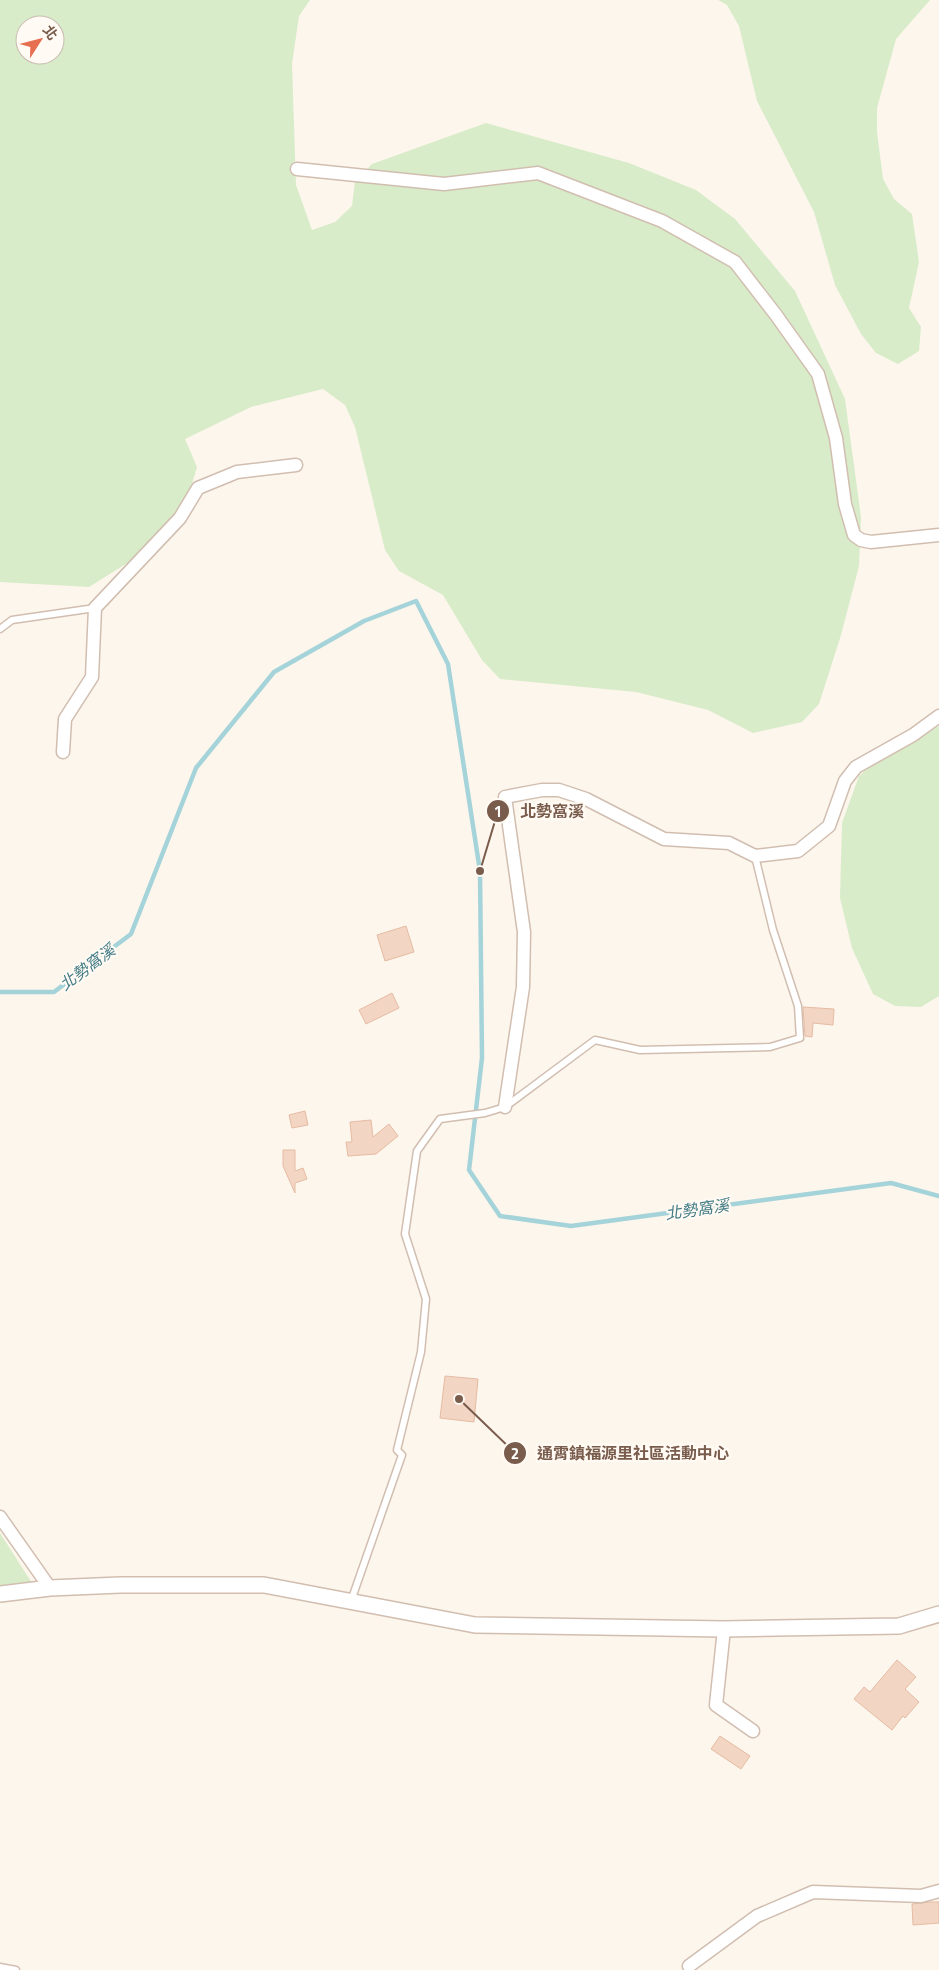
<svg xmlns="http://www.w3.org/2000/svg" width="939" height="1970" font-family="'Titillium Web','Noto Sans TC',sans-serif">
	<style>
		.green { fill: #d8ecc9; fill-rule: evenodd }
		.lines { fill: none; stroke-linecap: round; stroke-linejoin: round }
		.stream { stroke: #a5d3da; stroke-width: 4.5 }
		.building { fill: #f3d5c3; stroke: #e6bba3 }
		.service-casing { stroke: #d1beb0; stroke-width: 9 }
		.minor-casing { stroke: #d1beb0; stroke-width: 15 }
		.tertiary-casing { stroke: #d1beb0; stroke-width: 18 }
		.service { stroke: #fff; stroke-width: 6 }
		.minor { stroke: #fff; stroke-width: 12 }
		.tertiary { stroke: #fff; stroke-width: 15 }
		.labels { text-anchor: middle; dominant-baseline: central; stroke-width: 4.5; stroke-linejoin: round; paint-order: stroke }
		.water-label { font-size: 16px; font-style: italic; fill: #437c86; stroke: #fffaf3 }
		.leader { fill: none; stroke: #7a5c4d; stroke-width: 2 }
		.callout-dot { fill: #7a5c4d; stroke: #fffaf3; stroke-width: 2 }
		.mark-label { font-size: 15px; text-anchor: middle; font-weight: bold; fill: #fff }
		.callout-label { font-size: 16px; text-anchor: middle; font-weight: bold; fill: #7a5c4d; stroke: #fffaf3; stroke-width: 4.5; stroke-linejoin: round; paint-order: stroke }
	</style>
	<rect width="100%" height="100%" fill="#fdf6ec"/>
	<g class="green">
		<path d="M0 0H310L299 16 292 64 296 185 312 230 335 222 352 206 355 181 372 164 486 123 629 163 696 190 735 219 795 291 845 399 861 517 859 566 841 635 819 704 802 722 753 733 708 710 636 692 500 679 482 660 443 595 399 571 385 550 355 427 345 405 323 389 251 407 185 439 197 467 183 514 129 562 89 587 0 582ZM25 25H55V55H25Z"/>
		<polygon points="718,0 930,0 896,39 877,108 877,132 883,179 894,199 912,214 919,262 909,308 921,327 919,351 898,364 876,353 861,334 835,285 814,212 757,101 739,26 727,5"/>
		<polygon points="939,726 939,996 921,1007 895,1006 873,994 852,948 840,898 842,823 859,776 878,759"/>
		<polygon points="0,1533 32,1583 0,1588"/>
	</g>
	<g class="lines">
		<polyline class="stream" points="0,992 54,992 131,934 196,768 274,672 364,621 416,601 448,664 480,871 482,1058 469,1170 500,1216 571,1226 891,1183 939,1196"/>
	</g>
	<g class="building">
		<polygon points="406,926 414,952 385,961 377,935"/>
		<polygon points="392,993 399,1008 366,1024 359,1010"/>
		<polygon points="803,1007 834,1009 833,1025 813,1023 812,1037 805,1036"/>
		<polygon points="305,1111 308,1125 292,1128 289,1115"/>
		<polygon points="371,1120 373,1137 389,1124 398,1136 376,1154 348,1156 346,1142 352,1142 350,1122"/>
		<polygon points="283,1150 295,1150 295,1171 303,1168 307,1179 295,1183 295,1193 283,1166"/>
		<polygon points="445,1376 478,1379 474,1422 440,1418"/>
		<polygon points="897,1660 916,1677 905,1689 919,1702 905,1718 903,1716 892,1730 854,1699 864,1687 870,1692"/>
		<polygon points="720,1736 750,1756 741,1769 711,1749"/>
		<polygon points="930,1902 939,1902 939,1923 913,1925 912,1904"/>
	</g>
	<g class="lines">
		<g class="service-casing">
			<g id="service">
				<polyline points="0,629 12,620 95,608"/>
				<polyline points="351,1601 402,1455 397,1450 421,1352 426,1299 405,1234 417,1151 440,1119 485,1113 505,1107 595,1040 640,1050 770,1047 800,1038 798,1006 773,930 755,856"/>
				<polyline points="0,1967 16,1970"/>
			</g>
		</g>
		<g class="minor-casing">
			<g id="minor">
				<polyline points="297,169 444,184 538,173 662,221 735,262 776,315 818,374 836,438 845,504 854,535 861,540 871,542 939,535"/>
				<polyline points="63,752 65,719 92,677 95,608 180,518 198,488 237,472 296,465"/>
				<polyline points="505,1107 523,987 524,932 505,797 542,790 559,790 586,799 664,839 729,843 755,856 798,851 829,826 845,781 856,767 913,735 939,716"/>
				<polyline points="0,1517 50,1588"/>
				<polyline points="724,1629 716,1705 753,1731"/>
				<polyline points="689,1966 757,1916 813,1892 921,1896 939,1891"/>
			</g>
		</g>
		<g class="tertiary-casing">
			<polyline id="tertiary" points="0,1594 50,1588 120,1585 264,1585 475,1625 724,1629 899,1626 939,1614"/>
		</g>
		<use href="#service" class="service"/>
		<use href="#minor" class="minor"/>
		<use href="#tertiary" class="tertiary"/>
	</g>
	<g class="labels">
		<g class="water-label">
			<text transform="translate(87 967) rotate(-37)">北勢窩溪</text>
			<text transform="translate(697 1209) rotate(-8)">北勢窩溪</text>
		</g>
	</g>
	<path class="leader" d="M480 871L498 811M459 1399L515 1453"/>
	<g class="callout-dot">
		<circle cx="480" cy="871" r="5"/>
		<circle cx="459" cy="1399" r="5"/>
		<circle cx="498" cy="811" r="12"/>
		<circle cx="515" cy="1453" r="12"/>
	</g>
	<g class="mark-label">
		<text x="498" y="817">1</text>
		<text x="515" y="1459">2</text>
	</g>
	<g class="callout-label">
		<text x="552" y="817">北勢窩溪</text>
		<text x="633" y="1459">通霄鎮福源里社區活動中心</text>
	</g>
	<g transform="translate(40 40) rotate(54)"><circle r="24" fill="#fffaf3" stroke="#cabbb1"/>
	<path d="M0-4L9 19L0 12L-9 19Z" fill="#e76f51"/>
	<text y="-8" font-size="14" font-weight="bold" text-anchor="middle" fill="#7a5c4d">北</text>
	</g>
</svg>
